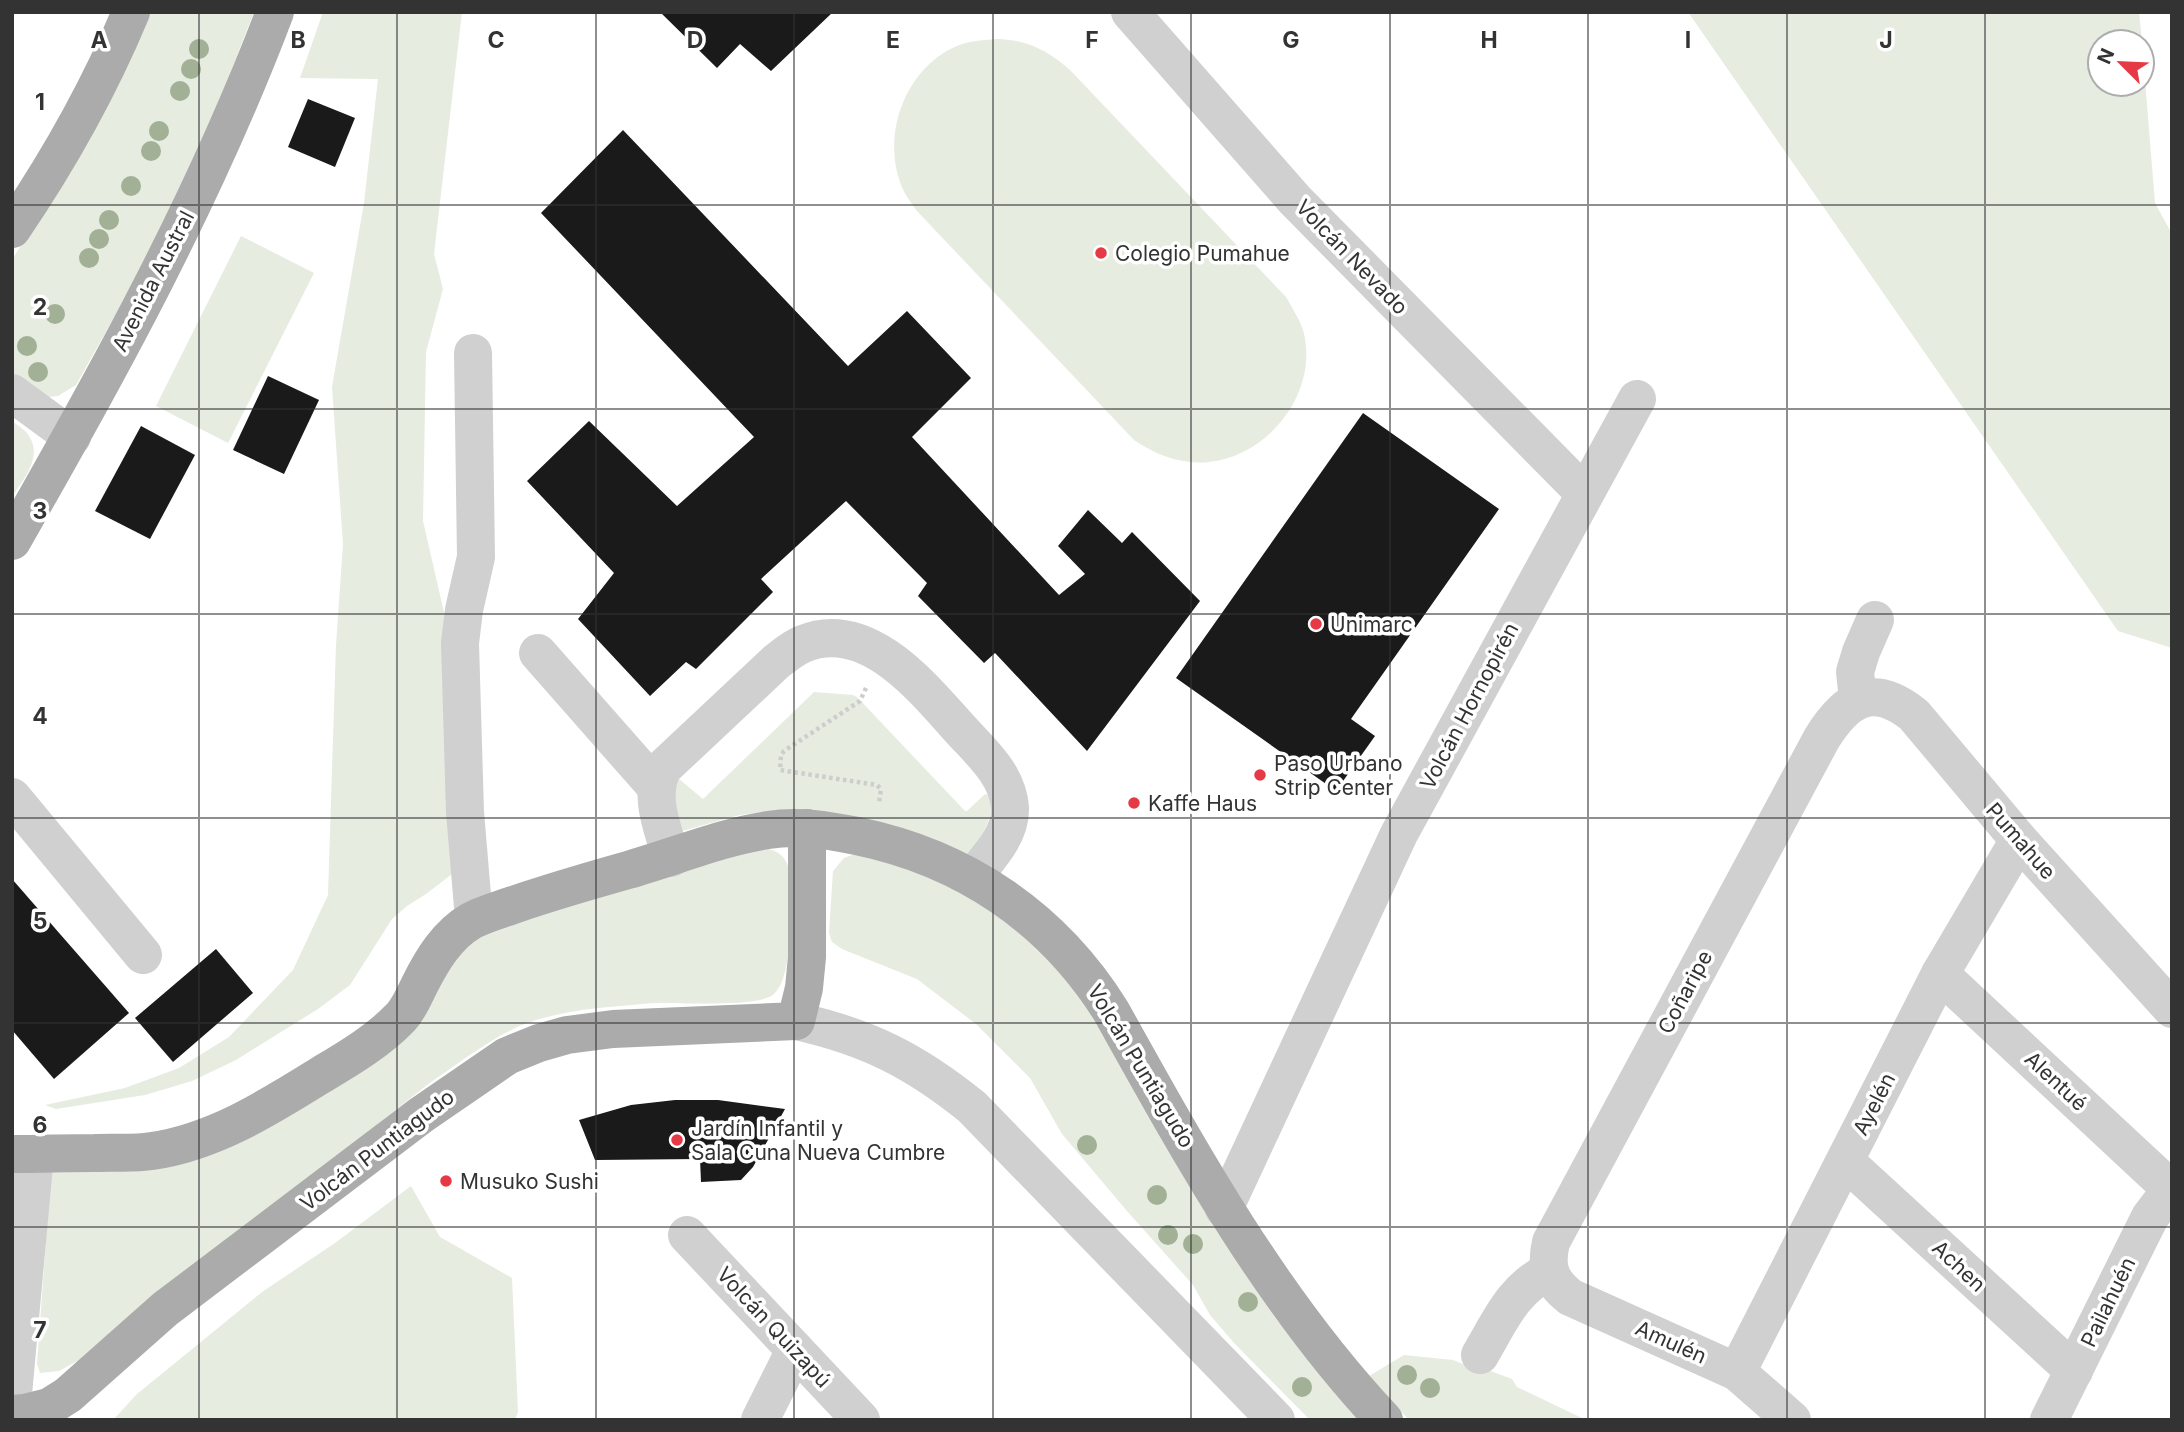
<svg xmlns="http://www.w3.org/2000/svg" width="2184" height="1432" font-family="Inter,sans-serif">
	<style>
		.green { fill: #e6ecdf }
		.building { fill: #1a1a1a }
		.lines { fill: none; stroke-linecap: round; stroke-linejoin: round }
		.path { stroke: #cdcdcd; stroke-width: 4.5; stroke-dasharray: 3.5 3.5; stroke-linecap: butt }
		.minor { stroke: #d0d0d0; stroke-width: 38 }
		.major { stroke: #ababab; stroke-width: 38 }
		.tree { fill: #a2b095 }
		.grid { fill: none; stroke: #333; stroke-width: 2; stroke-opacity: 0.55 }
		.poi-dot { fill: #e63946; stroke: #fff; stroke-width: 2.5 }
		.labels { text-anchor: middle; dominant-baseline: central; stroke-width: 7; stroke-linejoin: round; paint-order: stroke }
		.poi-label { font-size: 21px; fill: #333; stroke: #fff; text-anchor: start }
		.street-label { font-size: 21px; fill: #333; stroke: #fff }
		.grid-label { font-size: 23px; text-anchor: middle; font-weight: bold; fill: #333; stroke: #fff; stroke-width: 7; stroke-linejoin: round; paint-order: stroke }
	</style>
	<rect width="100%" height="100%" fill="#fff"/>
	<g class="green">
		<polygon points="148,12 254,12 212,120 135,280 76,385 58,396 48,397 37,393 12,374 12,260 90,132"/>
		<polygon points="323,12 462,12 434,254 443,289 426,352 423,521 452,647 456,871 426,894 407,906 392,919 350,985 318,1009 236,1060 192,1081 145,1095 56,1109 45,1105 125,1088 179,1068 229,1037 293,970 328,895 336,645 343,544 332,387 364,203 378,79 300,78"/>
		<polygon points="1688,12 2139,12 2142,42 2100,42 2100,84 2142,84 2142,44 2155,203 2172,234 2172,648 2118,631"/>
		<path d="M1000 39C1030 41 1048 51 1070 70L1286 297C1292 308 1299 318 1303 330 1320 390 1270 456 1209 462 1182 465 1156 455 1134 440L916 210C910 201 903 192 900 182 882 131 907 67 957 46 971 40 985 40 1000 39Z"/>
		<polygon points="241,236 314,273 228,443 156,406"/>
		<path d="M12 421C18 426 26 430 29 436 43 457 23 480 12 497Z"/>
		<path d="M814 692 853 695 857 697 965 811H967L985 794 988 795C998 817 979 837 969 856L769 811 740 815 682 831 670 790 679 779 703 799Z"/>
		<path d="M763 848C788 851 791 868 790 891 790 916 793 976 774 994 760 1008 677 1002 653 1003 611 1007 562 1009 522 1025 491 1038 455 1066 427 1085L81 1359 59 1371 40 1373 37 1364 51 1172 192 1158 495 924Z"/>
		<polygon points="855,854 877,858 948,885 985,906 1020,931 1080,990 1242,1269 1277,1320 1366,1420 1310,1420 1235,1344 1210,1315 1193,1285 1127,1211 1062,1134 1030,1078 976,1024 917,979 842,949 832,942 829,933 833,871 844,858"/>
		<polygon points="411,1186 440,1237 512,1278 518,1412 515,1420 113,1420 137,1394 262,1292 335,1243"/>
		<polygon points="1404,1355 1453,1360 1478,1370 1488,1370 1512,1379 1517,1387 1586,1420 1409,1420 1369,1376"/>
	</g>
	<g class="building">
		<polygon points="660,12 833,12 771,71 740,44 717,68"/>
		<polygon points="308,99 355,118 335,167 288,147"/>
		<polygon points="623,130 848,366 907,311 971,378 912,437 1059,595 1085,574 1058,546 1088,510 1122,543 1132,532 1200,601 1087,751 995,653 984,663 918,596 927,583 846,501 761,579 773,592 696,669 686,662 650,696 578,619 614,573 527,481 589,421 677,506 754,437 541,213"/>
		<polygon points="268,376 319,400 284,474 233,450"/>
		<polygon points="1363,413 1499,509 1351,719 1375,736 1336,791 1176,678"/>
		<polygon points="141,426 195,455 150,539 95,511"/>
		<polygon points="12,879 129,1013 54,1079 12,1030"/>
		<polygon points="216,949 253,993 173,1062 135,1018"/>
		<polygon points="675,1100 718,1100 785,1109 753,1167 741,1180 701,1182 700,1159 595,1160 579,1120 631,1105"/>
	</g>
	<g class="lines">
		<polyline class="path" points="866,688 860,701 784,751 781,755 780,770 877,785 881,789 879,803"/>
		<g class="minor">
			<polyline points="1130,12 1295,200 1584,493"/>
			<polyline points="473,353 476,557 464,610 460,643 465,812 474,919"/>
			<polyline points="12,393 72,437"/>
			<polyline points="538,653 656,787"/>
			<polyline points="1858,699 1855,672 1861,652 1875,620"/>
			<polyline points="12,797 143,955"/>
			<path d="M671 858C663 828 648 797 663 768L776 662C785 655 793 648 803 644 867 617 923 688 960 729 981 752 1008 775 1010 808 1011 835 988 858 973 877"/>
			<polyline points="1940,974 2171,1189"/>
			<path d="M796 1021C868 1037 915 1061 972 1107L1276 1420"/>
			<polyline points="1845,1161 2074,1371"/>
			<polyline points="1224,1209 1399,834 1637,399"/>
			<polyline points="687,1235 861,1420"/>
			<path d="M1480 1355C1500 1321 1513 1288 1550 1271"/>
			<polyline points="1737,1372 1940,974 2019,840"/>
			<polyline points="12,1405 35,1154"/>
			<polyline points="760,1420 795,1350"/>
			<path d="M1792 1420 1737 1372 1570 1297C1550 1281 1545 1268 1551 1242L1822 738C1847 698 1873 682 1914 715L2019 840 2172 1009"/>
			<polyline points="2049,1420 2150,1217 2172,1188"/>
		</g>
		<g class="major">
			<path d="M12 229C59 160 99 89 131 12"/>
			<path d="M12 541C110 370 205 197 275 12"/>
			<path d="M12 1154C40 1154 67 1153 95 1153 114 1152 133 1154 152 1151 215 1142 271 1106 324 1073 351 1057 379 1040 401 1017 410 1007 414 996 420 984 432 960 447 935 471 921 484 914 499 910 513 905 551 892 589 881 628 870 674 857 721 837 768 830 799 825 827 830 857 836 964 858 1052 917 1111 1011 1190 1153 1271 1300 1384 1420"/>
			<polyline points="12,1414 25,1413 49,1407 68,1395 165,1309 421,1115 507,1056 539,1043 567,1035 613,1029 796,1021 804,988 807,957 807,828"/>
		</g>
	</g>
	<g class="tree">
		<circle cx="199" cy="49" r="10"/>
		<circle cx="191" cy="69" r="10"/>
		<circle cx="180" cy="91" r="10"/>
		<circle cx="159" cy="131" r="10"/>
		<circle cx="151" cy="151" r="10"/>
		<circle cx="131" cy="186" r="10"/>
		<circle cx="109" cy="220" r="10"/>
		<circle cx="99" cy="239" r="10"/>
		<circle cx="89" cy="258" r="10"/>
		<circle cx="55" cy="314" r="10"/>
		<circle cx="27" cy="346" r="10"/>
		<circle cx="38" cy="372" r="10"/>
		<circle cx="1087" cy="1145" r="10"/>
		<circle cx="1157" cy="1195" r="10"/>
		<circle cx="1168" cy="1235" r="10"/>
		<circle cx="1193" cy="1244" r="10"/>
		<circle cx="1248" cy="1302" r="10"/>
		<circle cx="1407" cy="1375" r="10"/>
		<circle cx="1302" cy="1387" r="10"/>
		<circle cx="1430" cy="1388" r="10"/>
	</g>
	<path class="grid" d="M199 12V1420M397 12V1420M596 12V1420M794 12V1420M993 12V1420M1191 12V1420M1390 12V1420M1588 12V1420M1787 12V1420M1985 12V1420M12 205H2172M12 409H2172M12 614H2172M12 818H2172M12 1023H2172M12 1227H2172"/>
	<g class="poi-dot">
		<circle cx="1101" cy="253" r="7"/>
		<circle cx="1316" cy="624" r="7"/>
		<circle cx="1260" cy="775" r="7"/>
		<circle cx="1134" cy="803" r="7"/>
		<circle cx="677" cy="1140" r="7"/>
		<circle cx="446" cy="1181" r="7"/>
	</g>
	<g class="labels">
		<g class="poi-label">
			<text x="1115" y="253">Colegio Pumahue</text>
			<text x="1330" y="624">Unimarc</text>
			<text x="1274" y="763">Paso Urbano<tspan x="1274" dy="24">Strip Center</tspan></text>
			<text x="1148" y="803">Kaffe Haus</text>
			<text x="691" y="1128">Jardín Infantil y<tspan x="691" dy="24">Sala Cuna Nueva Cumbre</tspan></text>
			<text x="460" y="1181">Musuko Sushi</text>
		</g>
		<g class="street-label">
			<text transform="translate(1352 257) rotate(46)">Volcán Nevado</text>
			<text transform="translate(153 281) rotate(-63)">Avenida Austral</text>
			<text transform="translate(1469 706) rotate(-62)">Volcán Hornopirén</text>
			<text transform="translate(2021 841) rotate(49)">Pumahue</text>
			<text transform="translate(1685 992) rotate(-62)">Coñaripe</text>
			<text transform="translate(1141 1066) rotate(59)">Volcán Puntiagudo</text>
			<text transform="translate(2056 1081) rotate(43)">Alentué</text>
			<text transform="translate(1874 1104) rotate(-63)">Ayelén</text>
			<text transform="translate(377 1150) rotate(-37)">Volcán Puntiagudo</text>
			<text transform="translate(1959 1266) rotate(43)">Achen</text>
			<text transform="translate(2108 1302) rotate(-64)">Pailahuén</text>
			<text transform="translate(774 1327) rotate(47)">Volcán Quizapú</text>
			<text transform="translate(1671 1342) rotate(24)">Amulén</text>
		</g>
	</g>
	<g class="grid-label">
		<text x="99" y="48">A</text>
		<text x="298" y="48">B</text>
		<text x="496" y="48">C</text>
		<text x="695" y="48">D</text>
		<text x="893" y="48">E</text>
		<text x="1092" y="48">F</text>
		<text x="1291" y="48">G</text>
		<text x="1489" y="48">H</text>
		<text x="1688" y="48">I</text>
		<text x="1886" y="48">J</text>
		<text x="40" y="110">1</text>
		<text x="40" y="315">2</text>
		<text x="40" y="519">3</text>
		<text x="40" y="724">4</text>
		<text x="40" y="929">5</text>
		<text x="40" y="1133">6</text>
		<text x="40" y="1338">7</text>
	</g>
	<rect width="2184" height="1432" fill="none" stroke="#333333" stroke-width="28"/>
	<g transform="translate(2121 63) rotate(294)"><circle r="33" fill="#ffffff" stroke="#adadad" stroke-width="2"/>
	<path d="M0-5L12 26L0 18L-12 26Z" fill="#e63946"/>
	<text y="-10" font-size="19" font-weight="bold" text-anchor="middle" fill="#333333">N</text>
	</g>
</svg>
